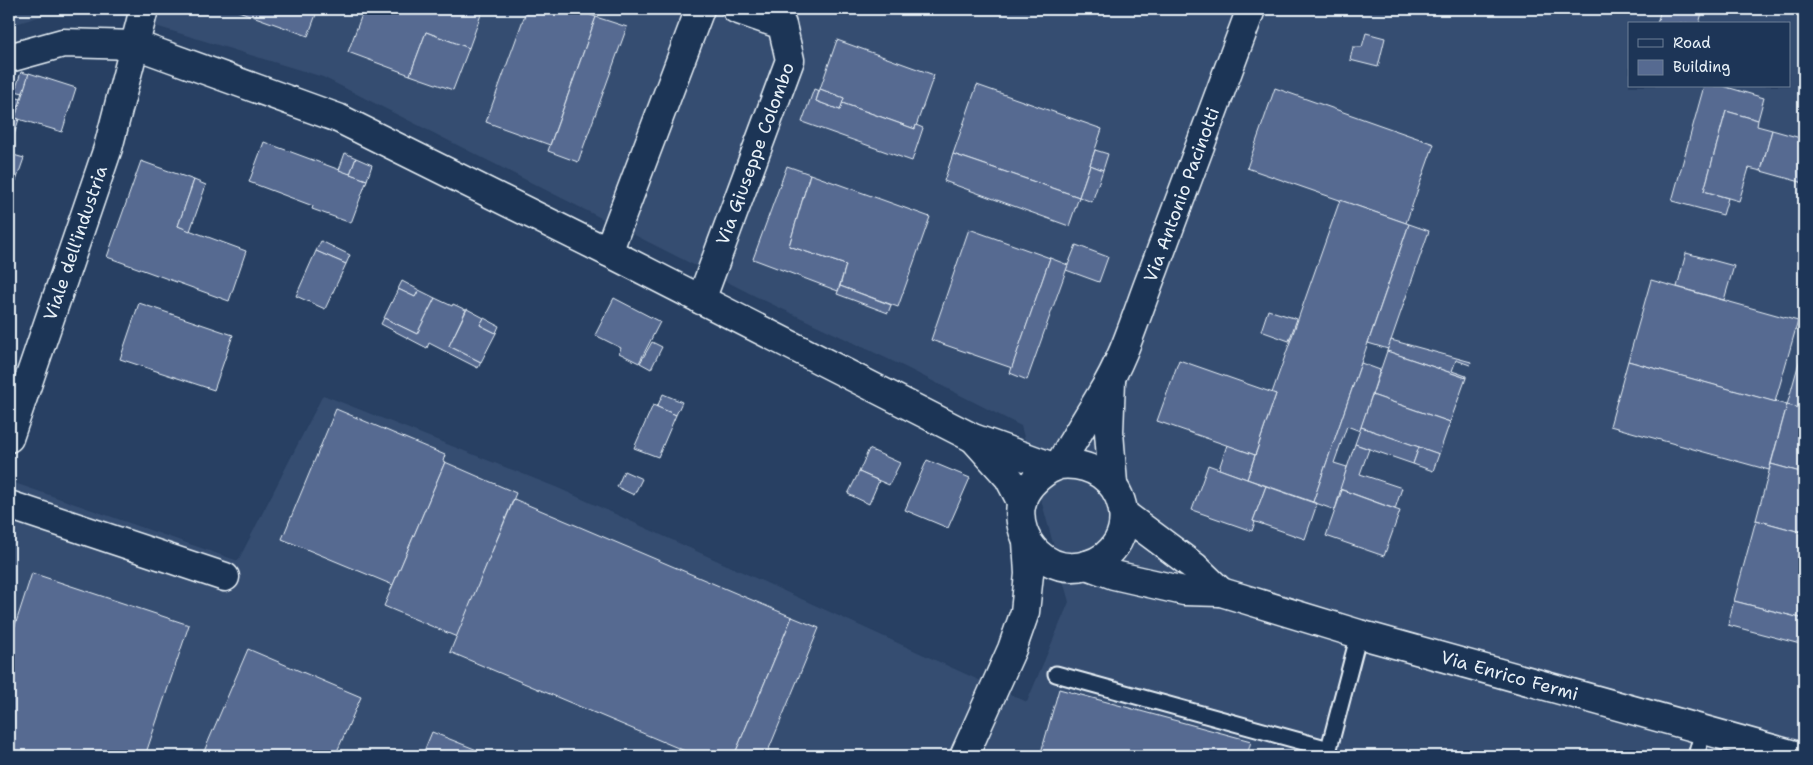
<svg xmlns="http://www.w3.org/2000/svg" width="1813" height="765" font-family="'Shantell Sans',sans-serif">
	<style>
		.built { fill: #364d71; fill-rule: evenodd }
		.building { fill: #566a91; stroke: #e8f1f8 }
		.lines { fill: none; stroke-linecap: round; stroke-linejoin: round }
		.service-casing { stroke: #e8f1f8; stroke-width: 19 }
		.minor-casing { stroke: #e8f1f8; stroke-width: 31 }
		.service { stroke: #1d3557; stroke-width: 15 }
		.minor { stroke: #1d3557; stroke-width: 28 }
		.labels { text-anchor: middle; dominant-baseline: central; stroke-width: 4; stroke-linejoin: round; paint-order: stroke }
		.street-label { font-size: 18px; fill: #e8f1f8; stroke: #1d3557 }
	</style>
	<rect width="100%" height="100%" fill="#284063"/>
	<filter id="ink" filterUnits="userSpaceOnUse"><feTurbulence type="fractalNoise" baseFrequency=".02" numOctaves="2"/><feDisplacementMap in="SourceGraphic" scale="10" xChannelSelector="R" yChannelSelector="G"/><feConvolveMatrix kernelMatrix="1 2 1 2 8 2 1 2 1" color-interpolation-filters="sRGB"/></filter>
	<g filter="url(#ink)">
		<g class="built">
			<polygon points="9,9 64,9 9,26"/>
			<path d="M100 9H1804V756H9V481L238 561 323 395 558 488 1027 702 1069 602 1021 426 907 368 755 296 323 77ZM1629 24H1789V86H1629Z"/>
		</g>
		<g class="building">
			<polygon points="233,9 318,9 308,36"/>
			<polygon points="346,9 364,9 362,14"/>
			<polygon points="364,9 483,9 469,48 426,32 410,75 348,52"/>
			<polygon points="527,9 574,9 596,17 550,145 486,122"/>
			<polygon points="1661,9 1703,9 1699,24 1657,24"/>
			<polygon points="596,17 627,27 578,162 548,151"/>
			<polygon points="426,32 469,48 453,90 410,75"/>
			<polygon points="1366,33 1385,38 1378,67 1350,60 1353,47 1362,47"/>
			<polygon points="837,40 934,75 915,129 842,103 844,98 820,89"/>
			<polygon points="21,72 29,74 23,93 15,91"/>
			<polygon points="29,73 76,88 62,132 15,118"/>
			<polygon points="977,85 1102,129 1079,197 953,154"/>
			<polygon points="1704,86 1723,86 1764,98 1758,120 1726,111 1704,191 1728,198 1723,215 1672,201"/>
			<polygon points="1275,88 1434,144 1406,223 1247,168"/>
			<polygon points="814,89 819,91 816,101 840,110 842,103 915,129 916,125 923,128 912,161 802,122"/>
			<polygon points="820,89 844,98 840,110 816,101"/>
			<polygon points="11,96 21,99 15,118 9,115"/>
			<polygon points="1726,111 1758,120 1757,126 1772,130 1761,171 1749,168 1739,201 1704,191"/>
			<polygon points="9,115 19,119 9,151"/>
			<polygon points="1772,130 1804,139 1804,183 1761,171"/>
			<polygon points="264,142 367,180 351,223 312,209 313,206 249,182"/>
			<polygon points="1095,150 1108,154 1103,170 1090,165"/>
			<polygon points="345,153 356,158 350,174 339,170"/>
			<polygon points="10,154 24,158 16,181 9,178"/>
			<polygon points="953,154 1079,197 1069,226 944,181"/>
			<polygon points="356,158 372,165 367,180 350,174"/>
			<polygon points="141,161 194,180 178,226 246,251 229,301 107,257"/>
			<polygon points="1090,165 1103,170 1092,202 1079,197"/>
			<polygon points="787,166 810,174 789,246 846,265 838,291 753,259"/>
			<polygon points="810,174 930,217 898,307 840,286 846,265 789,246"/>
			<polygon points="194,180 206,185 190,231 178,226"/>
			<polygon points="1340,200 1409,224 1313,502 1247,479 1276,394 1272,393"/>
			<polygon points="1409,224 1429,231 1388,349 1368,343"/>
			<polygon points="969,229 1050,258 1012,368 931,340"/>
			<polygon points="321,241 350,255 346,264 316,251"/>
			<polygon points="1076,245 1108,257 1099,282 1066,270"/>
			<polygon points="316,251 346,264 325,309 296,296"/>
			<polygon points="1686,253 1734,266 1724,300 1677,287"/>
			<polygon points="1050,258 1068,265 1027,380 1010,373"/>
			<polygon points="1651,280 1798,321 1775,402 1628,361"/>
			<polygon points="402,281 419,290 415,297 398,289"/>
			<polygon points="840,286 891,305 888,313 837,294"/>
			<polygon points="398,289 415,297 419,290 435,298 417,334 384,318"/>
			<polygon points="435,298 452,306 453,304 466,310 449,346 481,362 478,368 429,343 427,348 381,324 384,318 417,334"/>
			<polygon points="614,298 660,322 639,363 619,353 621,348 595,335"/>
			<polygon points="139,303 233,335 214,390 120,359"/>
			<polygon points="467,309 484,318 480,325 496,333 481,362 449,346"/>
			<polygon points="1268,310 1297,319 1289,341 1261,331"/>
			<polygon points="484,318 499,326 496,333 480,325"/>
			<polygon points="1391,340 1471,362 1470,365 1456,360 1452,371 1466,376 1466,378 1387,351"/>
			<polygon points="652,342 662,347 651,369 640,363"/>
			<polygon points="1387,351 1466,378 1450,422 1372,395"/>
			<polygon points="1800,359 1804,360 1804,409 1787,405"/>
			<polygon points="1179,360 1276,394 1255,455 1157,421"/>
			<polygon points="1628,361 1787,405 1769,470 1610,426"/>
			<polygon points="1361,363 1380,370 1360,431 1347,426 1334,463 1347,467 1335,510 1313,502"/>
			<polygon points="663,394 682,402 676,415 657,407"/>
			<polygon points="1372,395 1450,422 1439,454 1361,427"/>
			<polygon points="653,405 676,415 658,457 634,448"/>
			<polygon points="1787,405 1804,409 1804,473 1771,464"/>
			<polygon points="336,409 445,455 443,461 445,462 393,585 282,539"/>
			<polygon points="1361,427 1419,447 1413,464 1355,444"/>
			<polygon points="1355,444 1369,449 1360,474 1402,488 1395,509 1340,489"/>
			<polygon points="1227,445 1255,455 1247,479 1219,469"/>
			<polygon points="1419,447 1439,454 1433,471 1413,464"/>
			<polygon points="869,449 900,463 889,485 859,472"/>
			<polygon points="927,460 970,478 948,528 905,510"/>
			<polygon points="445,462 516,493 457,637 384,606"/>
			<polygon points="1771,464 1804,473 1804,533 1756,520"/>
			<polygon points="1208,465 1266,486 1253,521 1255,522 1252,531 1192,510"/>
			<polygon points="624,471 642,479 634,495 617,487"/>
			<polygon points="859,472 879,481 869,504 848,494"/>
			<polygon points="1266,486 1317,504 1305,539 1253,521"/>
			<polygon points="1342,490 1400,511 1384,556 1326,536"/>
			<polygon points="514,499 792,617 734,756 697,756 450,652"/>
			<polygon points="1756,520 1804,533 1804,619 1734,601"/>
			<polygon points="32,573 189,625 145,756 9,756 9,644"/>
			<polygon points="1734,601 1804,619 1804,645 1728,625"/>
			<polygon points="792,617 819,628 766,756 734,756"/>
			<polygon points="248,649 361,697 335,756 202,756"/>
			<polygon points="1059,689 1251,741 1247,756 1040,756"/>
			<polygon points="432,732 492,756 422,756"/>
		</g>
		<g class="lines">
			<g class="service-casing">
				<g id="service">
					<polyline points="1056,674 1329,749"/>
					<polyline points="1327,756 1359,634"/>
					<polyline points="1696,756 1703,730"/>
				</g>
			</g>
			<g class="minor-casing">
				<g id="minor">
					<polyline points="9,58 63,43 136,45 338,118 608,252 973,438 1053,467"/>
					<polyline points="608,252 700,9"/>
					<path id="s1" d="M701 300 790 60 782 25 736 9"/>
					<polyline points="1111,380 1109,432 1113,484"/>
					<path id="s2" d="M9 438 108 148 144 9"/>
					<polyline points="974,439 1009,478 1022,503"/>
					<path id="s3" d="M1058 465C1130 457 1147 548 1087 565 1048 576 1015 542 1021 504 1024 489 1036 478 1048 470 1052 468 1056 467 1059 464 1064 458 1068 449 1072 443 1082 426 1092 410 1102 393 1125 357 1137 312 1153 272 1186 184 1218 96 1251 9"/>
					<polyline points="9,505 225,577"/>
					<polyline points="1124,514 1195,567 1221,592"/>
					<path id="s4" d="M1087 565 1114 575 1184 591 1221 592 1241 598 1359 634 1798 756"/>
					<polyline points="964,756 1012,649 1025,612 1029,574 1027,541"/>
				</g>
			</g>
			<use href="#service" class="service"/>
			<use href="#minor" class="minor"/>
		</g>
	</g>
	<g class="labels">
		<g class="street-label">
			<text stroke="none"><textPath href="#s1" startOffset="156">Via Giuseppe Colombo</textPath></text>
			<text stroke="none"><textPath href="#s3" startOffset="621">Via Antonio Pacinotti</textPath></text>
			<text stroke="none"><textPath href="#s2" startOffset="206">Viale dell'industria</textPath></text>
			<text stroke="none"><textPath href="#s4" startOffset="438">Via Enrico Fermi</textPath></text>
		</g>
	</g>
	<rect width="1813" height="765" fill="none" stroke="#1d3557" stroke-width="30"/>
	<rect x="15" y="15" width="1783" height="735" fill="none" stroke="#e8f1f8" stroke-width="2" filter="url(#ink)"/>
	<rect x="1628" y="22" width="162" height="65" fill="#1d3557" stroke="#6e8097"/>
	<rect x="1638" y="39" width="25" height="8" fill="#1d3557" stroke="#6e8097"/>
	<text x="1673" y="48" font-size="15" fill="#e8f1f8">Road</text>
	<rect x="1638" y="60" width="25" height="15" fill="#566a91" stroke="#6e8097"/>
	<text x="1673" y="72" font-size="15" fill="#e8f1f8">Building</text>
</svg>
